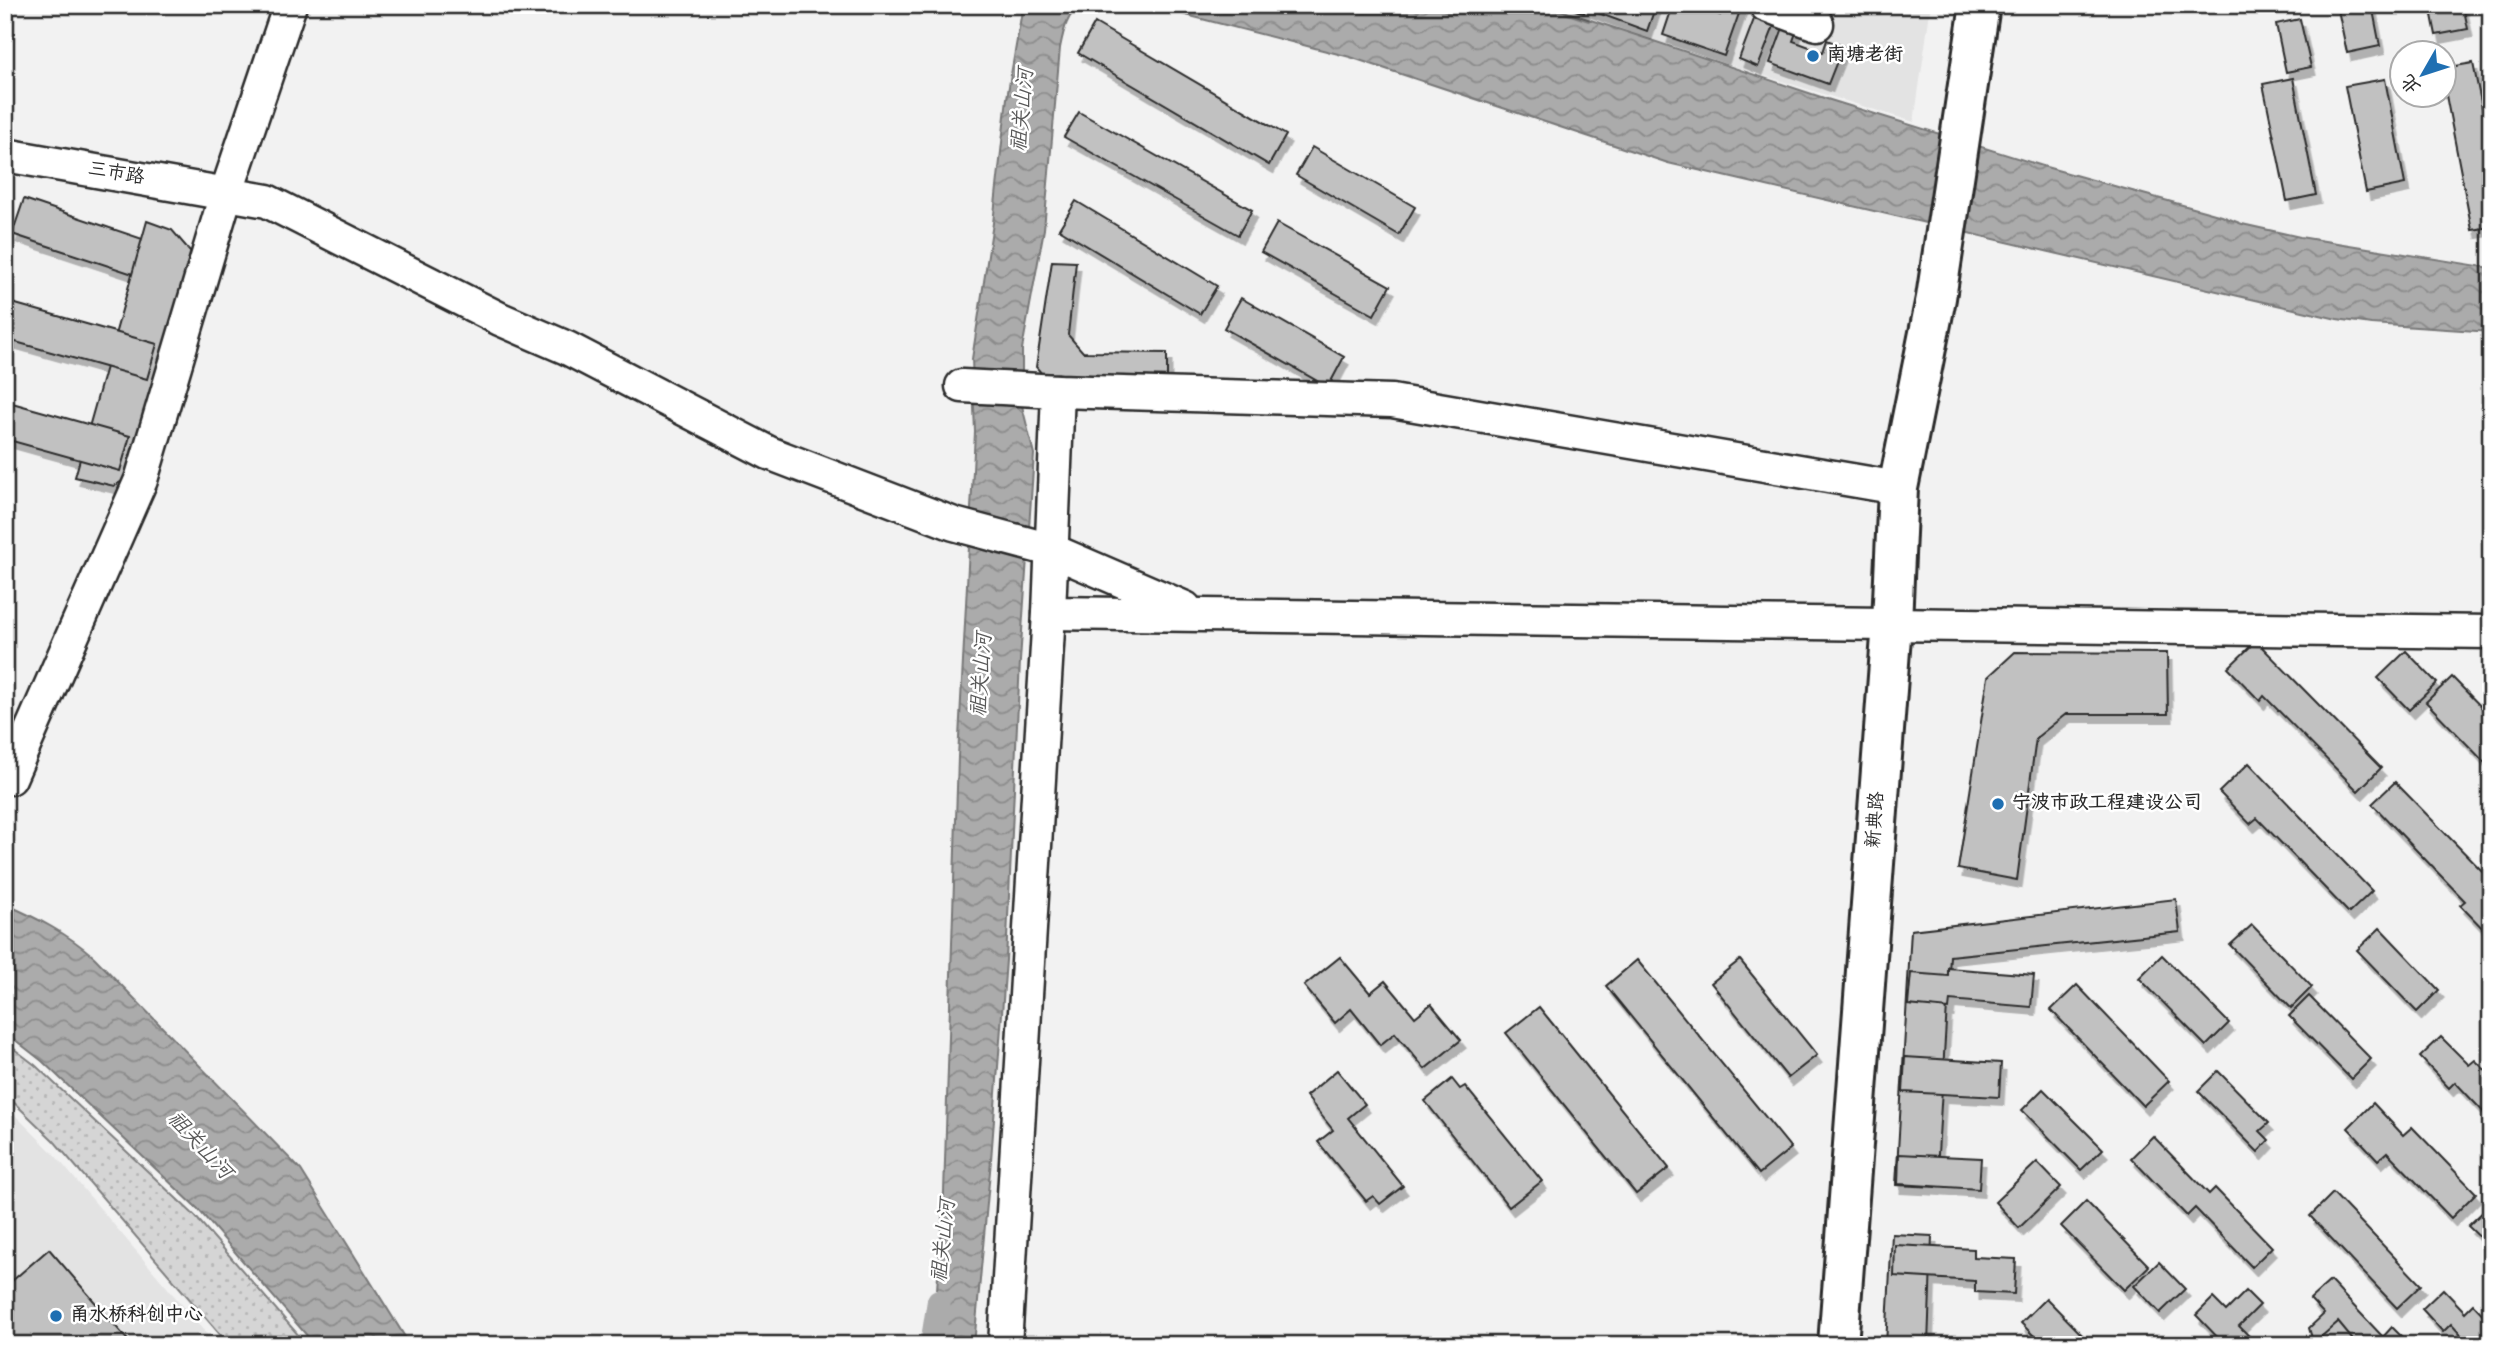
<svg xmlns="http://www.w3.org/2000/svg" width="2496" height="1350" font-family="'Gochi Hand','LXGW WenKai TC',sans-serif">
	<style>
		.built { fill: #e3e3e3 }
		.grass { fill: url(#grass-dots); stroke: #808080; stroke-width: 2 }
		.water { fill: url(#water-waves); stroke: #787878; stroke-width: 2 }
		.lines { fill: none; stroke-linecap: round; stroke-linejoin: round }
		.canal { stroke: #ababab; stroke-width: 24 }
		.building { fill: #c1c1c1; stroke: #2b2b2b; stroke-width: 2; filter: url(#shadow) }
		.minor-casing { stroke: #2b2b2b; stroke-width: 37 }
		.major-casing { stroke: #2b2b2b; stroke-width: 44 }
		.minor { stroke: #fff; stroke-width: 32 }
		.major { stroke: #fff; stroke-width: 38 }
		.poi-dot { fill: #1f6fb2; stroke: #fff; stroke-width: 2.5 }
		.labels { text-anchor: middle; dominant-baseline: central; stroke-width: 5; stroke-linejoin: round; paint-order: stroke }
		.poi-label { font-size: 19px; font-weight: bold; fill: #2b2b2b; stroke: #fff; text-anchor: start }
		.street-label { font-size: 19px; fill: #2b2b2b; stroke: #fff }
		.water-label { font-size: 21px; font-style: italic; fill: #585858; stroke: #fff }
	</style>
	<defs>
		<pattern id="grass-dots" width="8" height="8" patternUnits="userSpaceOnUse" patternTransform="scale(1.75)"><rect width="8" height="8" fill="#d5d5d5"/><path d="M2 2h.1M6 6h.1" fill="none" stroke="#b7b7b7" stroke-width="1.8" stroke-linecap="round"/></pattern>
		<pattern id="water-waves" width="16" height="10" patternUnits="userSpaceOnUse" patternTransform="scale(1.75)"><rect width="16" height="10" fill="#ababab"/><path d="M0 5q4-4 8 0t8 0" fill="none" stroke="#8b8b8b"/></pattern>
		<filter id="shadow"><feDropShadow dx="4.5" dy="8" stdDeviation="0" flood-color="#0004"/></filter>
	</defs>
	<rect width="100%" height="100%" fill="#f2f2f2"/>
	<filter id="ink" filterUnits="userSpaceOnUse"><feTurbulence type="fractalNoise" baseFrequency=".0143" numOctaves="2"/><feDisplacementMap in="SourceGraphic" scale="14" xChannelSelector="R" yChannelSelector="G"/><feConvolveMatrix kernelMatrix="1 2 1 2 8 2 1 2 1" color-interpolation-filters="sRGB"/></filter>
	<g filter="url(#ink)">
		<g class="built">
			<polygon points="1551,5 1931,5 1914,122 1649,40"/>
			<polygon points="5,1105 53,1153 216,1345 5,1345"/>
		</g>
		<polygon class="grass" points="5,1042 35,1065 195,1216 307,1345 229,1345 54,1141 5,1094"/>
		<g class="water">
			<path d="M1023 5H1082C1067 12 1063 33 1060 48L1044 229 1022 349V406L1034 454 1020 661 1006 960 991 1160 974 1345H933L944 1192 958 757 975 432 972 359 993 223 1007 98Z"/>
			<polygon points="1147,5 1546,5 1827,99 2046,167 2222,216 2242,224 2300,237 2491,268 2491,332 2371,324 2337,319 1668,163 1350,57"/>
			<path d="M5 904C37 918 67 933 94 957L301 1170 410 1345H315L198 1209 42 1061 5 1032Z"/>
		</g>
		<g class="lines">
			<polyline class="canal" points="932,1345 939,1301"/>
		</g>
		<g class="building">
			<polygon points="1560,5 1586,5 1584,13"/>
			<polygon points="1589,5 1631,5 1638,8 1639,5 1656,5 1647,31 1587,9"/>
			<polygon points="1673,5 1693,5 1720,15 1723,5 1742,5 1724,56 1663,35"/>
			<polygon points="2337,5 2372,5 2380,46 2347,53"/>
			<polygon points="2430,5 2463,5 2468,29 2436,35"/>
			<polygon points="1756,14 1776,21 1758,67 1739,59"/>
			<polygon points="2300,19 2311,67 2286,72 2276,24"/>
			<polygon points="1095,23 1286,135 1269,165 1078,53"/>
			<polygon points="1784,25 1797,30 1793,41 1823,52 1827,40 1843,46 1828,84 1770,63"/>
			<polygon points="2473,63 2491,152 2491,227 2472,230 2444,85 2444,68"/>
			<polygon points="2293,78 2316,195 2287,201 2263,84"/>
			<polygon points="2385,79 2405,184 2366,192 2345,86"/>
			<polygon points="1079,112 1252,210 1238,235 1064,137"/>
			<polygon points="1312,147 1415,207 1399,235 1296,175"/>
			<polygon points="24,199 184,253 172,287 12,234"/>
			<polygon points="1076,201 1217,286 1200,314 1059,229"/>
			<polygon points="147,221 172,230 196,258 127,478 114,486 75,477"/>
			<polygon points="1277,223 1390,286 1374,315 1261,252"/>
			<polygon points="1052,261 1076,262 1068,335 1083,352 1167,353 1167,383 1049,382 1036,367"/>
			<polygon points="1241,298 1344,357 1328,387 1224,328"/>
			<polygon points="5,301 157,344 147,379 5,339"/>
			<polygon points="5,401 130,436 120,471 5,439"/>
			<polygon points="2256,641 2381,768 2358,791 2264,696 2260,701 2228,668"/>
			<polygon points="2406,651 2437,683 2409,710 2378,678"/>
			<polygon points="2015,652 2167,653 2168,714 2066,714 2036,738 2017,880 1958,869 1988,677"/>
			<polygon points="2452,677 2491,717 2491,769 2426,702"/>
			<polygon points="2249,763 2372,891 2349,913 2257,818 2250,824 2219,792"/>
			<polygon points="2395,782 2491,880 2491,937 2460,905 2465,901 2372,804"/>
			<polygon points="2176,899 2180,932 1950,956 1936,1187 1896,1185 1911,930"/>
			<polygon points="2252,925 2312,987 2291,1008 2230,945"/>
			<polygon points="2380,928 2439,990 2417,1012 2357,950"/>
			<polygon points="2162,955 2229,1023 2206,1046 2139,978"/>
			<polygon points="1340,957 1370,993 1385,981 1415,1017 1431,1004 1461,1040 1425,1069 1395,1033 1380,1045 1351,1009 1335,1023 1304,986"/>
			<polygon points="1637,960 1791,1148 1759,1174 1606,986"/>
			<polygon points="1740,960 1817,1055 1788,1078 1711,983"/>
			<polygon points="1948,968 2034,975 2031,1007 1950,1000 1949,1009 1908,1005 1911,973 1948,976"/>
			<polygon points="2077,985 2169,1081 2143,1106 2051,1010"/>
			<polygon points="2309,996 2371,1059 2351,1079 2289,1016"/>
			<polygon points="1539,1007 1669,1168 1636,1194 1506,1033"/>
			<polygon points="2441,1037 2469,1065 2475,1060 2491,1076 2491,1120 2455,1082 2449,1088 2420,1057"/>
			<polygon points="1905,1057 2001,1063 1999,1097 1903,1092"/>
			<polygon points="1337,1070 1365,1104 1348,1118 1403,1186 1380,1204 1373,1196 1366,1201 1318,1142 1333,1130 1306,1096"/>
			<polygon points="2218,1071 2269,1123 2260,1131 2269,1140 2258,1152 2198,1091"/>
			<polygon points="1452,1079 1460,1089 1465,1086 1542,1181 1509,1207 1425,1101"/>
			<polygon points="2043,1089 2103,1149 2081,1170 2022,1110"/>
			<polygon points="2373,1103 2403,1135 2412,1127 2476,1193 2451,1218 2387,1152 2378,1160 2348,1128"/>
			<polygon points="2153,1136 2209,1194 2215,1188 2272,1247 2252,1267 2195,1208 2187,1216 2131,1158"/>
			<polygon points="1899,1154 1981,1158 1979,1189 1898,1184"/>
			<polygon points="2037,1162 2061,1187 2019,1228 1995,1202"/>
			<polygon points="2333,1193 2421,1285 2397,1308 2310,1216"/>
			<polygon points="2086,1201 2149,1266 2124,1290 2061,1226"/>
			<polygon points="2491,1204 2491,1248 2468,1226"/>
			<polygon points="1892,1234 1932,1236 1928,1345 1886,1345"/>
			<polygon points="1895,1245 1974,1249 1974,1257 2016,1259 2014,1294 1975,1292 1975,1281 1894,1276"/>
			<polygon points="49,1249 132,1345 5,1345 5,1287"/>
			<polygon points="2159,1262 2185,1289 2160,1313 2134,1286"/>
			<polygon points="2330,1281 2383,1337 2392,1327 2410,1345 2314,1345 2309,1328 2324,1314 2310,1299"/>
			<polygon points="2443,1289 2465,1312 2473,1304 2491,1323 2491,1345 2484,1345 2480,1341 2476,1345 2470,1345 2451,1324 2443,1332 2422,1309"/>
			<polygon points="2246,1291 2260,1305 2239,1326 2252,1339 2246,1345 2225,1345 2196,1315 2213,1298 2226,1311"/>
			<polygon points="2046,1298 2092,1345 2043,1345 2021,1323"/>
			<polygon points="2338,1322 2357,1345 2314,1345 2313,1344"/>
			<polygon points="1888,1338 1953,1342 1955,1345 1888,1345"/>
		</g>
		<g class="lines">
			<g class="minor-casing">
				<g id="minor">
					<polyline points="1766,5 1817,24"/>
					<polyline points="5,155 267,201 500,319 567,348 769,453 954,524 1051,550 1185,608"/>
					<polyline points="962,386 1058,391 1392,401 1898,488"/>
					<polyline points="1058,391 1049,613 2491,632"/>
					<polyline points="10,778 141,480 226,194 290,5"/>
					<polyline points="1005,1345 1049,613"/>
				</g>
			</g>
			<g class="major-casing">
				<polyline id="major" points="1838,1345 1892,623 1898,488 1936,298 1980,5"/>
			</g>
			<use href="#minor" class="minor"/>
			<use href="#major" class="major"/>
		</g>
	</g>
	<g class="poi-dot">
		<circle cx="1813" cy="56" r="7"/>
		<circle cx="1998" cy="804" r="7"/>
		<circle cx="56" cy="1316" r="7"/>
	</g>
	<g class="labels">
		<g class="poi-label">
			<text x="1827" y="56">南塘老街</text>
			<text x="2012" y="804">宁波市政工程建设公司</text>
			<text x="70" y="1316">甬水桥科创中心</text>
		</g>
		<g class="street-label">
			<text transform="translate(116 175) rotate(10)">三市路</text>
			<text transform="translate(1877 820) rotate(-86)">新典路</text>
		</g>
		<g class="water-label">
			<text transform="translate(1025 110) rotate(-85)">祖关山河</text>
			<text transform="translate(984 675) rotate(-86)">祖关山河</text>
			<text transform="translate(198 1147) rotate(47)">祖关山河</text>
			<text transform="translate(946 1241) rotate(-84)">祖关山河</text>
		</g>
	</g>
	<rect width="2496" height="1350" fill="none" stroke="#fff" stroke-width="28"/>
	<rect x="14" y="14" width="2468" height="1322" fill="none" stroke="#2b2b2b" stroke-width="2.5" filter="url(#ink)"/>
	<g transform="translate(2423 74) rotate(231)"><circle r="33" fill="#ffffff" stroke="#aaaaaa" stroke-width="2"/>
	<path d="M0-5L12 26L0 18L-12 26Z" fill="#1f6fb2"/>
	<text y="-10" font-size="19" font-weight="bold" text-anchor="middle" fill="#2b2b2b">北</text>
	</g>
</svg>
